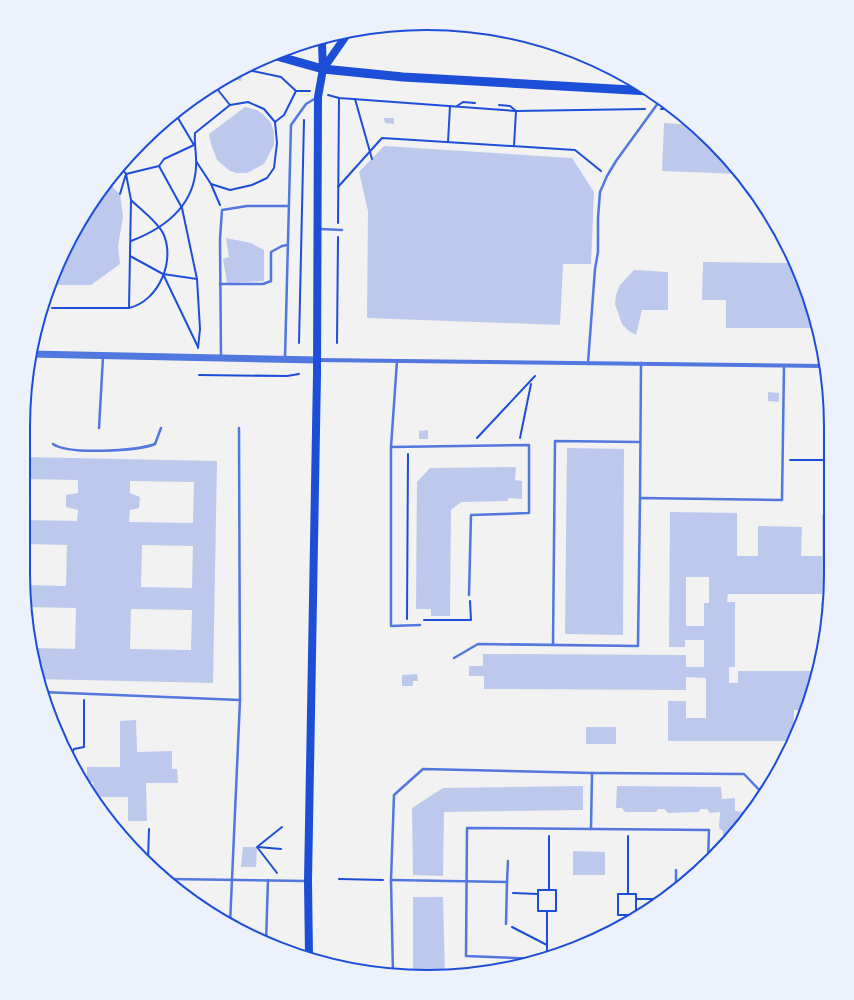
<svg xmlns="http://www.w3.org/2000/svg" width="854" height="1000" font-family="Ubuntu,sans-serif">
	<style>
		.building { fill: #bdc9ec; fill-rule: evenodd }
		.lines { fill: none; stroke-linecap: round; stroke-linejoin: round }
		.path { stroke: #1d4ed8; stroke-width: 2 }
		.service { stroke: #5277de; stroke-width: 2.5 }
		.minor { stroke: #5277de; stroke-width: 4 }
		.tertiary { stroke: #5277de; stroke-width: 7 }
		.secondary { stroke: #1d4ed8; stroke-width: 8 }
		.primary { stroke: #1d4ed8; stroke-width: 9 }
		.rim { fill: none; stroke: #1d4ed8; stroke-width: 2 }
	</style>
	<rect width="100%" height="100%" fill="#f2f2f2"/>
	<g class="building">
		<polygon points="237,72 243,73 241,81 235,79"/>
		<polygon points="245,107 257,110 264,115 271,123 274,132 274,145 264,164 247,173 237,173 230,171 217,160 211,144 209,134"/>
		<polygon points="384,118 394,118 394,124 385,123"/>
		<polygon points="664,123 692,125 731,160 741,174 662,171"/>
		<polygon points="384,146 572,158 594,192 591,264 563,264 560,325 367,318 368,211 359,172"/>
		<polygon points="113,177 113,188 120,194 123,217 118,246 120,264 91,285 51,285 65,248 106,182"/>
		<polygon points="226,238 251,243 264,250 264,281 227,283 223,259 229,257"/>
		<polygon points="703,262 794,263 809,297 816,328 726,328 726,300 702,300"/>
		<polygon points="634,270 668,272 668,310 642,310 636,335 629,331 622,324 615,304 616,295 620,285"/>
		<polygon points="768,392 779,393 779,402 768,401"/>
		<polygon points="428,430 428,439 419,439 419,431"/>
		<polygon points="567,448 624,449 623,635 565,634"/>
		<path d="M25 457 217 461 213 683 37 679 33 648 75 649 76 608 27 607 25 585 66 586 67 545 24 544V520L77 521 78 510 66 507V495L78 493V480L25 479ZM130 481 194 482 193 523 129 522 130 510 139 508 140 497 130 493ZM142 545 193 546 192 588 141 587ZM131 609 192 610 191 650 130 649Z"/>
		<polygon points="516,467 515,480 522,481 522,499 508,498 508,501 461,502 451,510 450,616 431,616 431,609 416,609 417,482 430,468"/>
		<path d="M670 512 737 513V556H758V526L802 527 801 556H822V515H831V573L829 594H728L727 602H735V667H729V683H738V671H817L806 710H794L793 741H668V701H686V718H706V678L686 677V690L511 689H484V676H469V666H483V654L686 655V667H704V640H685V647H669ZM686 577H709V603H704V626H686Z"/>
		<polygon points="821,602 828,602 821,658"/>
		<polygon points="417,674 418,681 413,681 413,686 402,686 402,675"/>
		<polygon points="136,720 137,752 172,751 172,769 177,769 178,783 146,783 147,821 128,821 128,797 95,797 93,782 87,782 87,767 120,767 120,721"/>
		<rect x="586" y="727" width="30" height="17"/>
		<polygon points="583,786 583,810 444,812 443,876 413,875 412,808 443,788"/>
		<polygon points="617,786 721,787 722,799 735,798 735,811 744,812 744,820 719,850 720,840 723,837 723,831 719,828 720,812 710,813 707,809 701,809 698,812 668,813 664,809 658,809 656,812 625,812 622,808 616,808"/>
		<polygon points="243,847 257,847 256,867 241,867"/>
		<polygon points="573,851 605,852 605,875 573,875"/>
		<polygon points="413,897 443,897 445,976 413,975"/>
	</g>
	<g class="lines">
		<g class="path">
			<polyline points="243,69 281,77 296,91 310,91"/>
			<polyline points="214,85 230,105"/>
			<polyline points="328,95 339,98 516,111 645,109"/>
			<polyline points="355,99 372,159"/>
			<polyline points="499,105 510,106 516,111 514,146"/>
			<polyline points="457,106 463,102 475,103"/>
			<polyline points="661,109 676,109"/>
			<polyline points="275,122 284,115 296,91"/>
			<polyline points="448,142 450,106"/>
			<polyline points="120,166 126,174 159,166 164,159 194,145 175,113"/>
			<polyline points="159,166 182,208 197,279 200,329 198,348"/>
			<polyline points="211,184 220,205"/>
			<polyline points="338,187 382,138 575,150 601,171"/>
			<polyline points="120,194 126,174 131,200 129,308"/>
			<polyline points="338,223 339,98"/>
			<path d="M131 241C165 228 194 206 196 167 197 156 194 145 195 133L230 105 248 102 264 109 275 122 277 143 274 168 267 178 252 185 230 190 211 184 196 161"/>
			<polyline points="130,256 163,274 198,347"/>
			<polyline points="163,274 197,279"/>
			<path d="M52 308H129C159 301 176 260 163 233 156 220 141 210 131 200"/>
			<polyline points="299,343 304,120"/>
			<polyline points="337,343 338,237"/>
			<polyline points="199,375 287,376 299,374"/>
			<polyline points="477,438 535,376"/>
			<polyline points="520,438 531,384"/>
			<polyline points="790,460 830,460"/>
			<polyline points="407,619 408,454"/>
			<polyline points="424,620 471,620 470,601"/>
			<polyline points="69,758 74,749 84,747 84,700"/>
			<polyline points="258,847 281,849"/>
			<polyline points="148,861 149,829"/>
			<polyline points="277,873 257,847 282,827"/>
			<polyline points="339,879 383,880"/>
			<polyline points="513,893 538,894"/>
			<polyline points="636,899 660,899"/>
			<polyline points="547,911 556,911 556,890 549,890"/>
			<polyline points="627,915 636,915 636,894 628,894"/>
			<polyline points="627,924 627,915 618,915 618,894 628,894 628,836"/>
			<polyline points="512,927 547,945"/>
			<polyline points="547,954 547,911 538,911 538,890 549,890 549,836"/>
		</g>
		<g class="service">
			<polyline points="320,229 342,230"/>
			<polyline points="220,284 263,284 271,281 271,252 282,246 287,245"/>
			<polyline points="221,358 220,239 222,210 247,206 288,206"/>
			<polyline points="285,358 291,125 306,104 316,98"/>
			<polyline points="397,361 391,447 391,626 420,625"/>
			<polyline points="588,363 595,269 598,252 598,218 600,192 607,176 616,161 661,99"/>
			<polyline points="99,428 103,357"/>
			<polyline points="239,428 240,700"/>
			<path d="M53 444C68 455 138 451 155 444L161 428"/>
			<polyline points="391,447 529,445 529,513 471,515 469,595"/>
			<polyline points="640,498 641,363"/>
			<polyline points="553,645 555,441 640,442"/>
			<polyline points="454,658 478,644 638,646 640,498 782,500 784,366"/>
			<polyline points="42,692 240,700 230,924"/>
			<polyline points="591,829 592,773"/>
			<polyline points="676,870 676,887"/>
			<polyline points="169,879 306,881"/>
			<polyline points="391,880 507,882 506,924"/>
			<polyline points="507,882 508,861"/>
			<polyline points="266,943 268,880"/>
			<polyline points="542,959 466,956 467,828 709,830 708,862"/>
			<polyline points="393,974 391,880 394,795 423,769 592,773 744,774 764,795"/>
		</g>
		<polyline class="minor" points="317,360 823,366"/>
		<polyline class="tertiary" points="30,354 317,360"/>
		<g class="secondary">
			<polyline points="323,69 348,33"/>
			<polyline points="309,956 308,881 317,374 318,97 323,69 322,45 324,38"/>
		</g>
		<polyline class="primary" points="273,55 323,69 403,77 649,91"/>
	</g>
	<path d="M0 0H854V1000H0ZM427 30H427A397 397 0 0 1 824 427V573A397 397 0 0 1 427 970H427A397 397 0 0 1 30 573V427A397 397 0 0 1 427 30Z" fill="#edf1fc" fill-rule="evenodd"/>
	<path class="rim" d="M427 30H427A397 397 0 0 1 824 427V573A397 397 0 0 1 427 970H427A397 397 0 0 1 30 573V427A397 397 0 0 1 427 30Z"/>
</svg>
